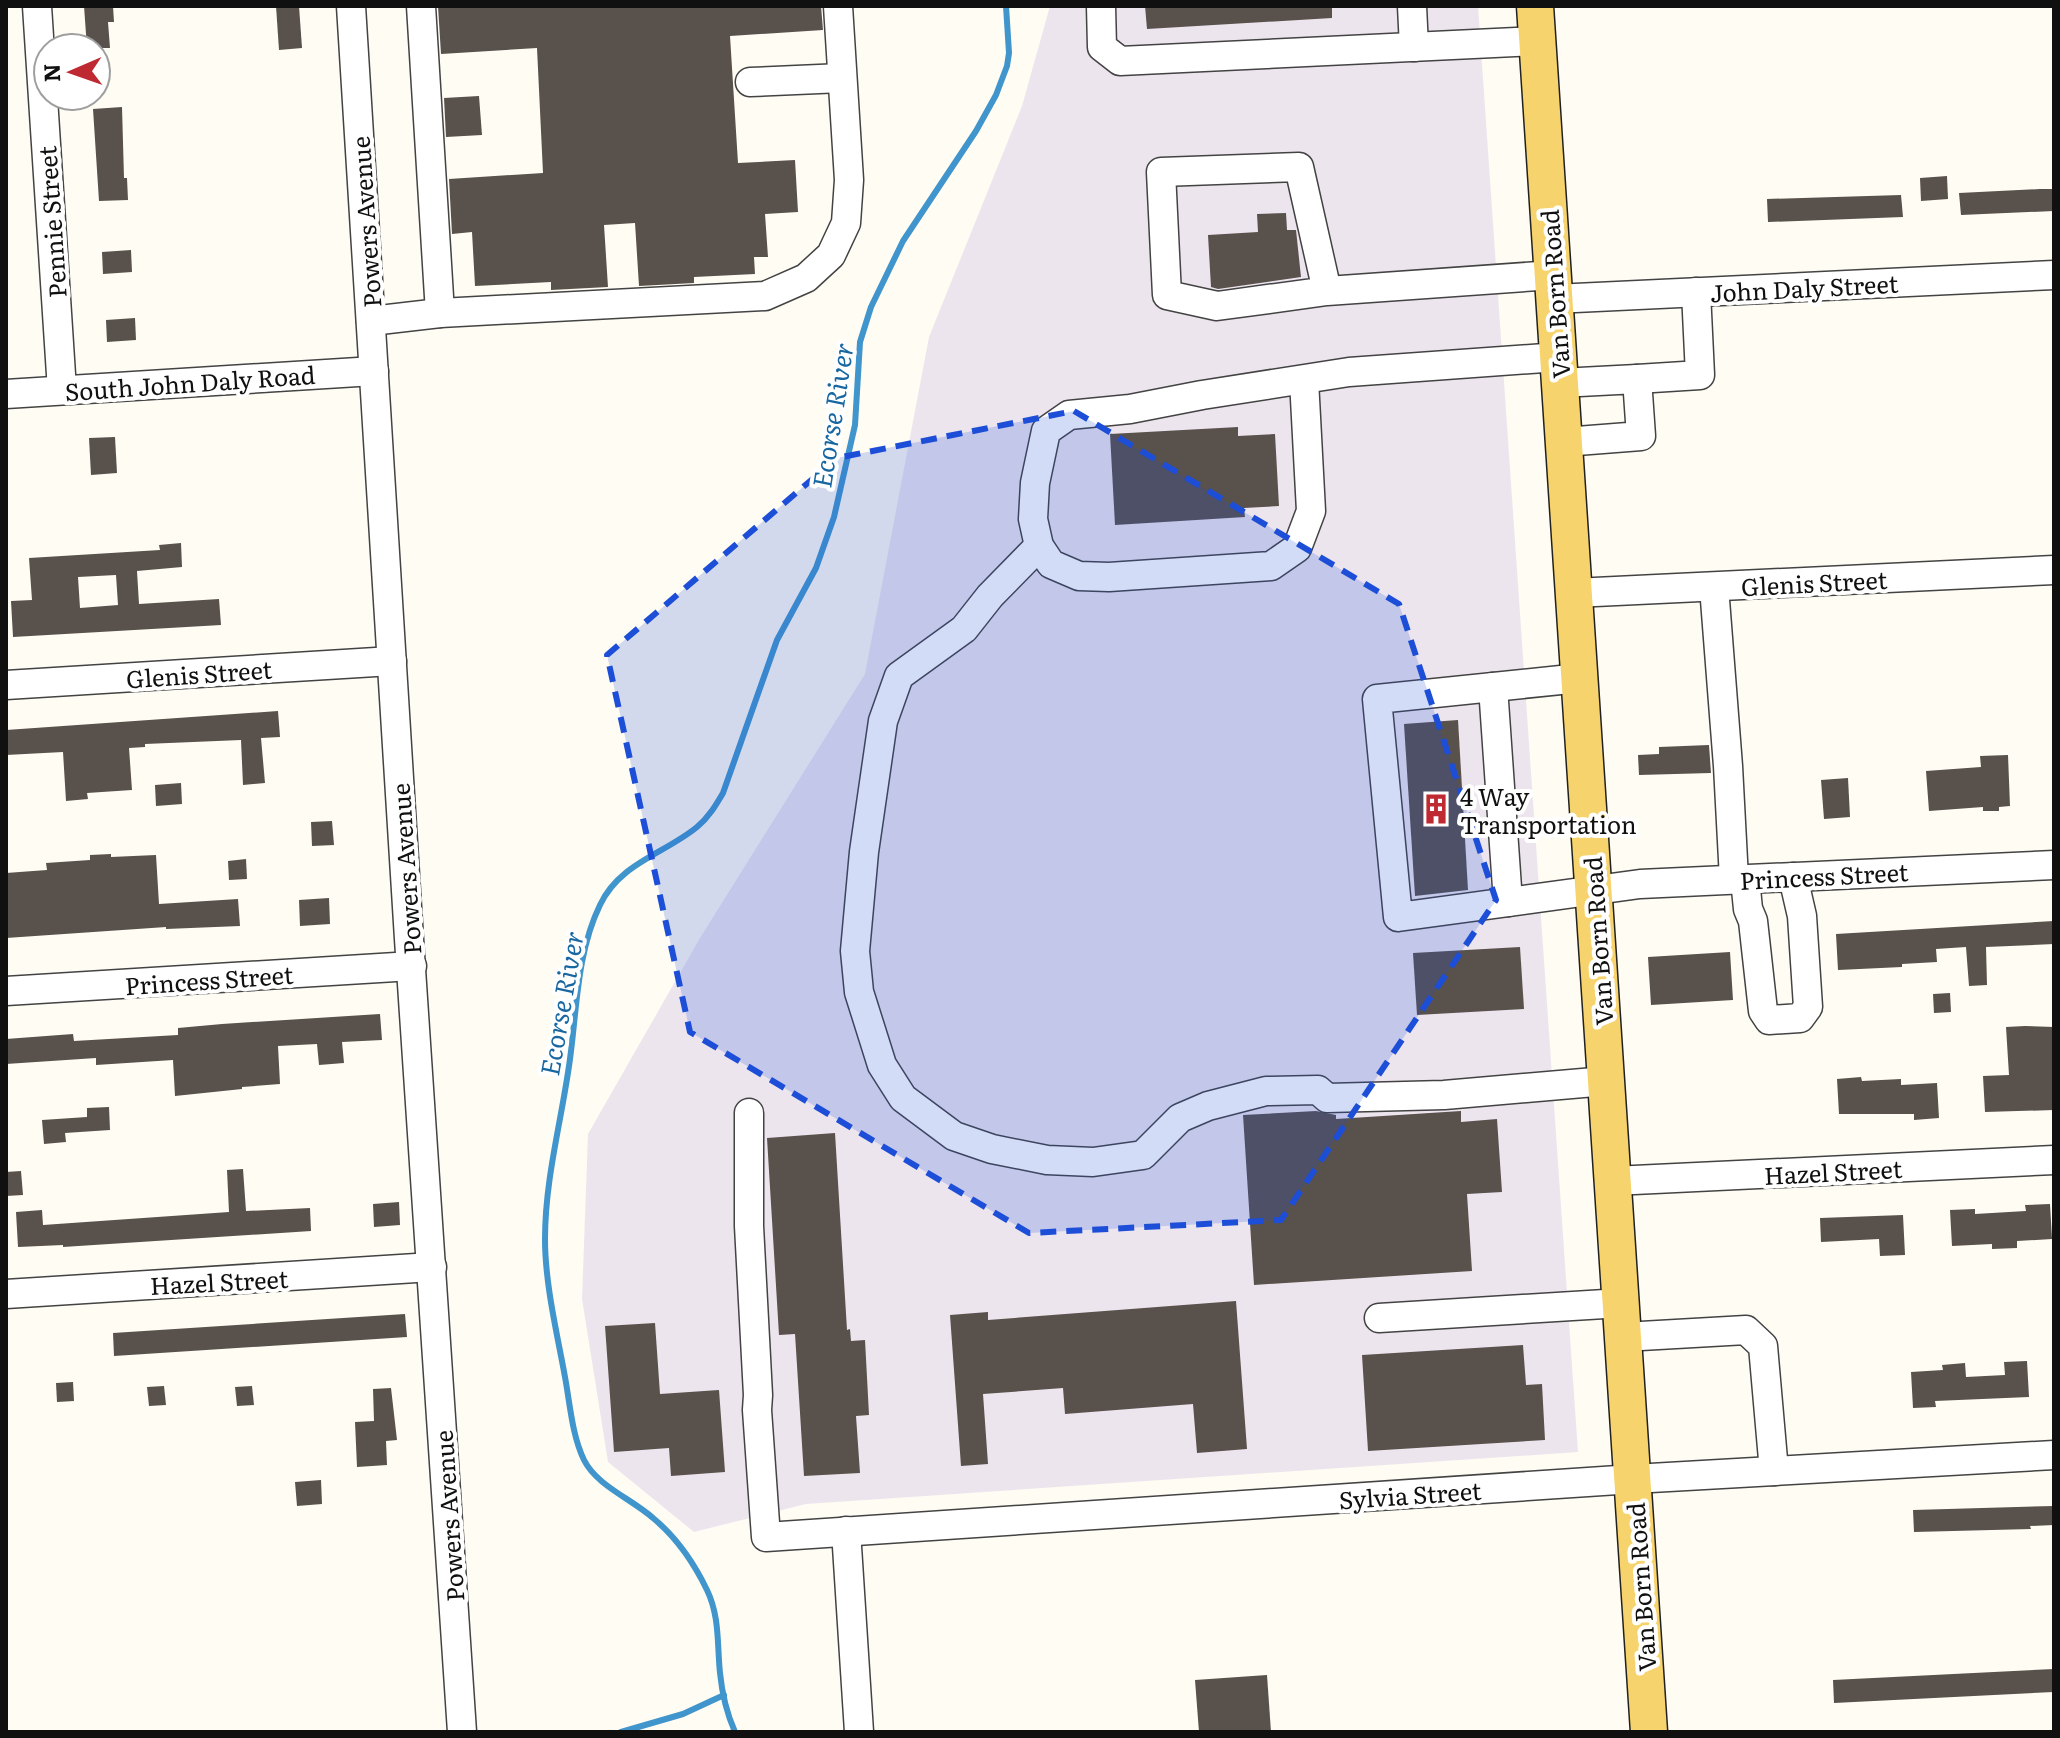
<svg xmlns="http://www.w3.org/2000/svg" width="2060" height="1738" font-family="Literata,serif">
	<style>
		.industrial { fill: #ede5ee }
		.lines { fill: none; stroke-linecap: round; stroke-linejoin: round }
		.stream { stroke: #4095cc; stroke-width: 6 }
		.building { fill: #59514c; fill-rule: evenodd }
		.minor-casing { stroke: #434343; stroke-width: 31 }
		.major-casing { stroke: #212121; stroke-width: 39 }
		.minor { stroke: #fff; stroke-width: 28 }
		.major { stroke: #f6d36c; stroke-width: 36 }
		.marked { fill: #1d4ed8; fill-opacity: 0.2; stroke: #1d4ed8; stroke-width: 6; stroke-dasharray: 16 10; stroke-linejoin: round }
		.labels { text-anchor: middle; dominant-baseline: central; stroke-width: 8; stroke-linejoin: round; paint-order: stroke }
		.street-label { font-size: 24px; fill: #101010; stroke: #fff }
		.poi-label { font-size: 24px; fill: #101010; stroke: #fff; text-anchor: start }
		.water-label { font-size: 26px; font-style: italic; fill: #1967a1; stroke: #fff }
	</style>
	<rect width="100%" height="100%" fill="#fffcf3"/>
	<polygon class="industrial" points="1050,6 1478,6 1578,1452 806,1504 694,1532 608,1462 582,1299 588,1134 700,938 865,674 929,337 1022,106"/>
	<g class="lines">
		<g class="stream">
			<polyline points="621,1732 683,1714 724,1695"/>
			<path d="M735 1732C727 1714 722 1693 720 1673 717 1645 720 1617 707 1590 694 1563 676 1537 653 1518 632 1499 597 1486 584 1460 572 1435 570 1404 565 1377 557 1333 545 1284 545 1239 545 1178 562 1119 570 1059 577 1008 577 952 600 905 620 863 664 854 697 827 709 817 716 805 723 793L777 640 816 568 834 517 855 425 860 342 871 307 903 241 976 131 996 95 1007 66 1009 53 1006 6"/>
		</g>
	</g>
	<g class="building">
		<polygon points="84,6 113,6 114,22 108,22 110,48 87,48"/>
		<polygon points="276,6 299,6 302,48 279,50"/>
		<polygon points="438,6 821,6 823,30 730,36 738,163 795,160 798,212 765,214 768,257 754,257 755,274 694,277 694,283 639,286 635,223 604,225 608,287 551,290 551,282 475,286 472,232 452,234 449,179 543,173 537,48 441,54"/>
		<polygon points="1145,6 1332,6 1332,18 1147,29"/>
		<polygon points="479,96 482,135 446,137 444,98"/>
		<polygon points="122,107 124,178 127,178 128,200 99,201 93,109"/>
		<polygon points="1947,176 1948,199 1921,201 1920,178"/>
		<polygon points="2040,189 2054,189 2054,211 1961,215 1959,193"/>
		<polygon points="1901,195 1903,217 1768,222 1767,199"/>
		<polygon points="1286,213 1287,230 1296,230 1301,277 1218,289 1211,287 1208,235 1258,232 1257,214"/>
		<polygon points="131,250 132,272 103,274 102,252"/>
		<polygon points="135,318 136,340 107,342 106,320"/>
		<polygon points="1238,427 1238,436 1275,434 1279,506 1244,508 1245,517 1115,525 1110,434"/>
		<polygon points="115,437 117,473 91,475 89,438"/>
		<path d="M181 543 182 567 137 571 139 604 219 599 221 625 13 637 11 601 32 600 29 558 160 550 159 545ZM116 575 118 605 80 608 78 577Z"/>
		<polygon points="278,711 280,737 261,738 265,783 243,785 241,740 145,744 145,747 129,748 132,790 87,793 88,799 66,801 63,752 6,755 6,730"/>
		<polygon points="1458,720 1468,890 1415,896 1404,724"/>
		<polygon points="1709,745 1711,773 1639,775 1638,755 1659,754 1659,747"/>
		<polygon points="2008,755 2010,806 1999,807 1999,811 1983,811 1983,807 1929,811 1926,771 1981,767 1980,756"/>
		<polygon points="1848,778 1850,817 1824,819 1821,780"/>
		<polygon points="181,783 182,804 156,806 155,785"/>
		<polygon points="332,821 334,845 312,846 311,822"/>
		<polygon points="111,854 111,857 156,855 159,904 238,899 240,926 166,929 166,927 6,938 6,873 47,870 46,863 90,860 90,855"/>
		<polygon points="246,859 247,879 229,880 228,861"/>
		<polygon points="329,898 330,924 300,926 299,900"/>
		<polygon points="2054,921 2054,944 1986,947 1987,985 1969,986 1966,947 1936,949 1937,962 1902,964 1902,967 1838,970 1836,934"/>
		<polygon points="1520,947 1524,1009 1417,1015 1413,953"/>
		<polygon points="1730,952 1733,1000 1651,1005 1648,957"/>
		<polygon points="1950,993 1951,1012 1934,1013 1933,994"/>
		<polygon points="380,1014 382,1040 342,1042 344,1063 319,1065 317,1044 278,1046 280,1084 242,1087 242,1089 175,1096 173,1060 96,1065 96,1058 6,1064 6,1039 73,1034 74,1041 178,1035 178,1028 222,1024"/>
		<polygon points="2025,1026 2054,1027 2054,1110 1985,1112 1983,1076 2009,1075 2006,1027"/>
		<polygon points="1861,1077 1862,1081 1901,1079 1901,1085 1937,1083 1939,1118 1914,1120 1914,1114 1839,1114 1837,1079"/>
		<polygon points="109,1107 110,1130 65,1133 66,1142 44,1144 42,1120 87,1117 87,1108"/>
		<polygon points="1316,1111 1336,1115 1336,1119 1461,1111 1461,1122 1497,1119 1502,1192 1467,1194 1472,1271 1254,1285 1243,1115"/>
		<polygon points="835,1133 847,1330 850,1329 851,1341 865,1340 869,1415 856,1416 860,1473 804,1476 795,1334 779,1335 767,1138"/>
		<polygon points="243,1169 246,1211 310,1208 311,1231 63,1247 63,1245 18,1247 16,1212 42,1210 43,1225 229,1212 227,1170"/>
		<polygon points="21,1171 23,1195 6,1196 6,1172"/>
		<polygon points="399,1202 400,1225 374,1227 373,1204"/>
		<polygon points="2050,1204 2052,1239 2017,1241 2017,1248 1992,1249 1992,1244 1952,1246 1950,1210 1975,1209 1975,1214 2026,1211 2025,1205"/>
		<polygon points="1903,1215 1905,1255 1880,1256 1879,1239 1821,1242 1820,1218"/>
		<polygon points="1236,1301 1247,1449 1197,1453 1193,1404 1065,1414 1063,1388 983,1394 988,1464 961,1466 950,1315 988,1312 988,1320"/>
		<polygon points="405,1314 407,1337 114,1356 113,1333"/>
		<polygon points="655,1323 660,1394 719,1390 725,1472 671,1476 669,1448 614,1452 605,1326"/>
		<polygon points="1523,1345 1526,1385 1542,1384 1545,1440 1368,1451 1362,1355"/>
		<polygon points="2027,1361 2029,1397 1935,1401 1936,1407 1913,1408 1911,1372 1943,1370 1942,1365 1965,1363 1966,1377 2005,1375 2004,1362"/>
		<polygon points="73,1382 74,1401 57,1402 56,1383"/>
		<polygon points="164,1386 166,1405 149,1406 147,1387"/>
		<polygon points="252,1386 254,1405 237,1406 235,1387"/>
		<polygon points="391,1388 397,1440 386,1441 387,1465 357,1467 355,1422 374,1421 373,1389"/>
		<polygon points="321,1480 322,1504 297,1506 295,1482"/>
		<polygon points="2054,1506 2054,1525 2030,1526 2031,1529 1914,1532 1913,1510"/>
		<polygon points="2054,1669 2054,1692 1834,1703 1833,1680"/>
		<polygon points="1267,1675 1271,1732 1199,1732 1195,1680"/>
	</g>
	<g class="lines">
		<g class="minor-casing">
			<g id="minor">
				<polyline points="37,6 62,390"/>
				<polyline points="351,6 409,939 462,1732"/>
				<polyline points="421,6 440,313"/>
				<polyline points="1101,6 1102,47 1120,61 1538,41"/>
				<polyline points="1412,6 1414,47"/>
				<polyline points="750,82 842,78"/>
				<polyline points="1327,291 1217,306 1167,295 1161,172 1299,167 1327,291 1553,275"/>
				<polyline points="1554,299 2054,275"/>
				<polyline points="371,321 440,313 765,296 806,278 831,255 846,223 849,180 838,6"/>
				<polyline points="1637,379 1700,375 1696,292"/>
				<polyline points="1304,380 1311,511 1297,548 1271,566 1109,577 1079,576 1051,564 1039,546 1033,519 1035,483 1046,431 1069,415 1130,409 1202,395 1349,372 1558,357"/>
				<polyline points="1560,383 1637,379 1641,436 1564,442"/>
				<polyline points="6,394 374,371"/>
				<polyline points="1039,546 990,596 964,629 899,676 883,721 864,852 855,951 859,992 882,1065 903,1098 954,1136 992,1149 1047,1160 1093,1162 1143,1155 1180,1118 1208,1106 1266,1091 1318,1090 1327,1098 1444,1095 1606,1081"/>
				<polyline points="1714,587 1728,766 1734,879"/>
				<polyline points="1574,593 2054,570"/>
				<polyline points="1580,678 1377,699 1398,917 1640,884 2054,865"/>
				<polyline points="6,685 392,661"/>
				<polyline points="1493,687 1508,902"/>
				<polyline points="1745,879 1748,909 1753,921 1763,1011 1769,1020 1800,1018 1808,1007 1802,916 1793,877"/>
				<polyline points="6,991 412,966"/>
				<polyline points="749,1113 749,1226 758,1395 757,1410 766,1537 1633,1479 2054,1455"/>
				<polyline points="1613,1181 2054,1160"/>
				<polyline points="6,1294 432,1267"/>
				<polyline points="1379,1318 1621,1303"/>
				<polyline points="1623,1337 1746,1330 1763,1346 1774,1471"/>
				<polyline points="846,1531 859,1732"/>
			</g>
		</g>
		<g class="major-casing">
			<polyline id="major" points="1535,6 1649,1732"/>
		</g>
		<use href="#minor" class="minor"/>
		<use href="#major" class="major"/>
	</g>
	<path class="marked" d="M1074 411 1399 604 1496 900 1281 1220 1029 1233 690 1032 607 655 837 458Z"/>
	<defs>
		<g id="building-bare" transform="scale(2.4)"><path d="M-4-6H4V6H1V3H-1V6H-4ZM-2.5-4.3h1.7v1.8h-1.7ZM.8-4.3h1.7v1.8H.8ZM-2.5-1h1.7V.8h-1.7ZM.8-1h1.7V.8H.8Z" fill="#bf2931" stroke="#fff" stroke-width="2.5" paint-order="stroke"/></g>
	</defs>
	<g fill-rule="evenodd">
		<use href="#building-bare" x="1436" y="809"/>
	</g>
	<g class="labels">
		<g class="street-label">
			<text transform="translate(51 222) rotate(-94)">Pennie Street</text>
			<text transform="translate(365 222) rotate(-94)">Powers Avenue</text>
			<text transform="translate(1804 287) rotate(-3)">John Daly Street</text>
			<text transform="translate(1554 294) rotate(-94)">Van Born Road</text>
			<text transform="translate(190 382) rotate(-4)">South John Daly Road</text>
			<text transform="translate(1814 582) rotate(-3)">Glenis Street</text>
			<text transform="translate(199 673) rotate(-4)">Glenis Street</text>
			<text transform="translate(405 869) rotate(-94)">Powers Avenue</text>
			<text transform="translate(1824 875) rotate(-3)">Princess Street</text>
			<text transform="translate(1597 941) rotate(-94)">Van Born Road</text>
			<text transform="translate(209 979) rotate(-4)">Princess Street</text>
			<text transform="translate(1833 1171) rotate(-3)">Hazel Street</text>
			<text transform="translate(219 1281) rotate(-3)">Hazel Street</text>
			<text transform="translate(1410 1494) rotate(-4)">Sylvia Street</text>
			<text transform="translate(448 1516) rotate(-94)">Powers Avenue</text>
			<text transform="translate(1640 1587) rotate(-94)">Van Born Road</text>
		</g>
		<g class="poi-label">
			<text x="1460" y="795">4 Way<tspan x="1460" dy="28">Transportation</tspan></text>
		</g>
		<g class="water-label">
			<text transform="translate(831 415) rotate(-81)">Ecorse River</text>
			<text transform="translate(560 1003) rotate(-80)">Ecorse River</text>
		</g>
	</g>
	<rect width="2060" height="1738" fill="none" stroke="#101010" stroke-width="16"/>
	<g transform="translate(72 72) rotate(268)"><circle r="38" fill="#ffffff" stroke="#9f9f9f" stroke-width="2"/>
	<path d="M0-6L14 30L0 20L-14 30Z" fill="#bf2931"/>
	<text y="-12" font-size="22" font-weight="bold" text-anchor="middle" fill="#101010">N</text>
	</g>
</svg>
